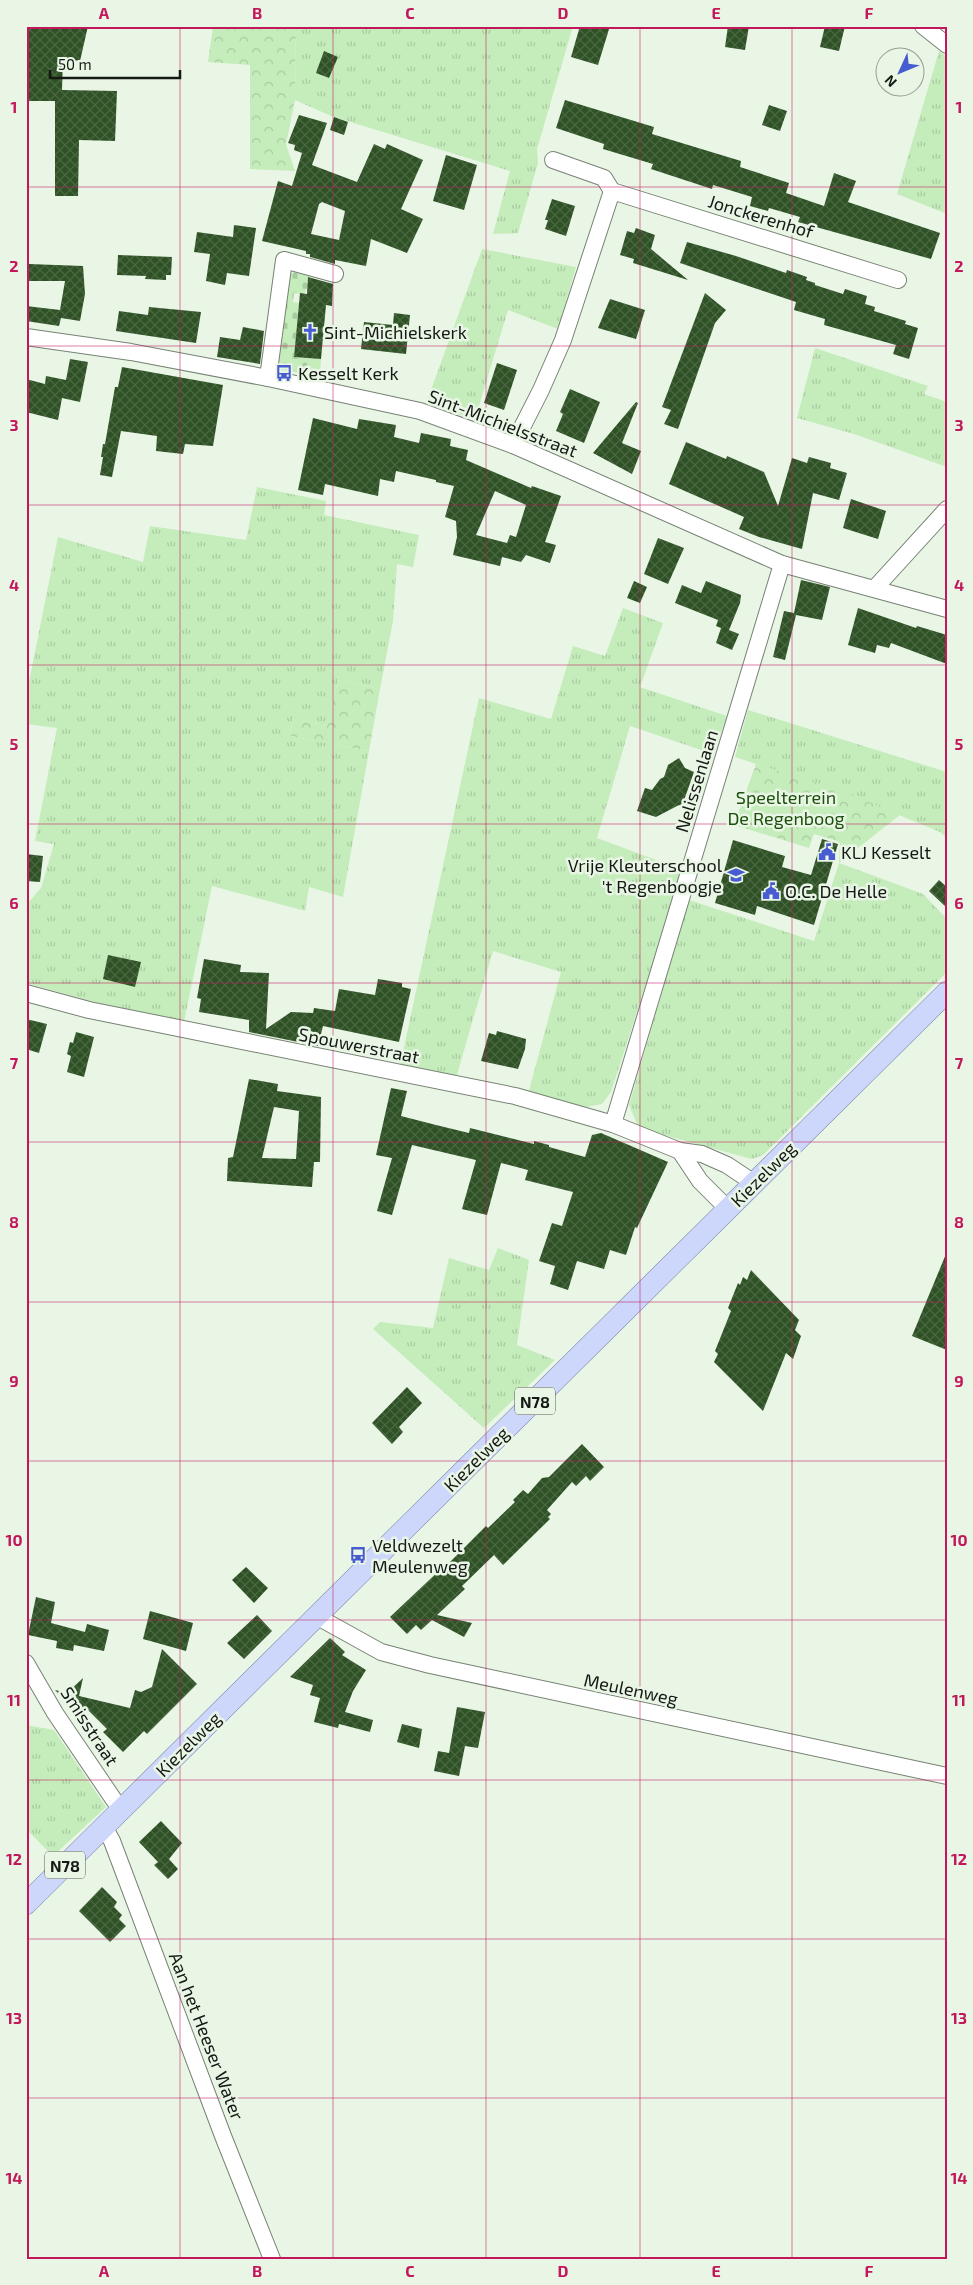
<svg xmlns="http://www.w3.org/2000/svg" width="973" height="2285" font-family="'Exo 2',sans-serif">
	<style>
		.grass { fill: url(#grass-tufts) }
		.forest { fill: url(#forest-crowns) }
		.cemetery { fill: url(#cemetery-stones) }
		.building { fill: url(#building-cross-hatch); fill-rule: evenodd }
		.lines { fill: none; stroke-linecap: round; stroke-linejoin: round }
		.minor-casing { stroke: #778274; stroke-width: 18 }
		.major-casing { stroke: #7684a8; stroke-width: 22 }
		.minor { stroke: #fff; stroke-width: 16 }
		.major { stroke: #cdd7fb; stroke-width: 21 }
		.grid { fill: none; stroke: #c2185b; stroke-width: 1; stroke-opacity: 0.55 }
		.labels { text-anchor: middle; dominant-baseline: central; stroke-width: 5; stroke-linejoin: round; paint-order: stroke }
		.shield { fill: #e9f6e6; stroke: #555b53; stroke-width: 1 }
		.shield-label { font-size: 16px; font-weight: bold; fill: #151914 }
		.street-label { font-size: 18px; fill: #151914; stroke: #e9f6e6 }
		.poi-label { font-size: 18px; fill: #151914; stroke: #e9f6e6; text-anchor: start }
		.park-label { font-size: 18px; fill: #1c4f0b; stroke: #e9f6e6 }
		.neatline { fill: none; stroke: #c2185b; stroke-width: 2 }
		.grid-label { font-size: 16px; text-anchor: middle; font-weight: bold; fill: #c2185b }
	</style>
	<defs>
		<pattern id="grass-tufts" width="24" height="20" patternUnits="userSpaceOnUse" patternTransform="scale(1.25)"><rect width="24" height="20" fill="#c5ecbb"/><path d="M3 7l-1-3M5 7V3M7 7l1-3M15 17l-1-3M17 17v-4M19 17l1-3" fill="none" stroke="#a8caa0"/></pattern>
		<pattern id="forest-crowns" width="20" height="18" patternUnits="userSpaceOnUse" patternTransform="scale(1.25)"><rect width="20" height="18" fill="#c5ecbb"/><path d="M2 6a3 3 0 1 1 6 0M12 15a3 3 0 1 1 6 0" fill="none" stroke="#a8caa0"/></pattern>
		<pattern id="cemetery-stones" width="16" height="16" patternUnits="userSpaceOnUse" patternTransform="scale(1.25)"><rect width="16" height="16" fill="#c5ecbb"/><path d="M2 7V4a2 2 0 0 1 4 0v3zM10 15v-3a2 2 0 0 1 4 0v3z" fill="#a8caa0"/></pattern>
		<pattern id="building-cross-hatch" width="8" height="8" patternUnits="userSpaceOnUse" patternTransform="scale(1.25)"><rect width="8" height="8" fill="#2e5225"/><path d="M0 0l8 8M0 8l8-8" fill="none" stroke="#4a6742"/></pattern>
	</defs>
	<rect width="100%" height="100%" fill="#e9f6e6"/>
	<g class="grass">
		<polygon points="296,26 573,26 537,149 538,163 518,233 493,234 510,171 331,116 295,100"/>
		<polygon points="939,51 947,57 947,214 897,194"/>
		<polygon points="482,249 576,267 558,329 508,310 475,419 426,404"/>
		<polygon points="815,348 928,386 924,394 947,402 947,467 854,434 797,418"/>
		<polygon points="257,487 326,501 324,515 419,535 413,567 397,564 393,621 380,689 338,680 327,726 293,718 290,736 369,751 343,897 309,887 305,911 212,886 184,1022 105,1005 26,983 26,905 41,888 54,844 35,841 57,728 26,724 26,697 58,537 143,562 150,526 246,540"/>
		<polygon points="623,608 663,623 640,687 727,716 713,754 630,726 597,838 683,870 611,1092 602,1104 587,1107 528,1094 561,972 493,951 456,1078 400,1066 479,698 551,719 573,646 605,656"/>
		<polygon points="748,710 947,772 947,838 940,832 853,796 735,757"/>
		<polygon points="839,863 923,894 947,919 947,972 763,1155 752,1159 649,1131 637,1124 629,1105 689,900 814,941"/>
		<polygon points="498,1248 529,1260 517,1345 555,1360 484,1428 373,1329 380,1322 433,1328 449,1258 489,1270"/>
		<polygon points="26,1725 54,1730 106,1807 53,1856 26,1829"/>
	</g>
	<g class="forest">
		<polygon points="213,26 296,26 295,100 286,144 295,171 250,169 250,65 208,62"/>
		<polygon points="338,680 380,689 369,751 290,736 293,718 327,726"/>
		<polygon points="756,764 859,796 859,798 900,815 839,863 840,843 837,841 814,834 809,848 734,825"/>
	</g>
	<polygon class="cemetery" points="294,272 309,273 308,287 304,294 294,293 293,302 299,303 294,357 321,359 320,376 275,369 285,278"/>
	<g class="building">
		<polygon points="26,26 88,26 80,61 63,59 62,90 117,91 115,141 79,140 78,196 55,196 55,101 26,101"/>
		<polygon points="580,26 610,26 598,65 571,57"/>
		<polygon points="728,26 749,26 745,50 725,47"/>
		<polygon points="825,26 845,26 839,51 820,47"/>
		<polygon points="324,51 338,57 329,78 316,73"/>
		<polygon points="565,100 654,127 652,134 741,161 740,167 789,183 786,193 824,206 834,173 856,181 848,202 940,233 931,259 798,222 800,217 769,208 768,211 750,206 752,197 713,185 712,189 651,169 653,164 603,149 604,144 556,128"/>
		<polygon points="769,105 787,111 780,131 762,125"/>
		<path d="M299 115 327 123 312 165 357 182 374 144 385 149 387 144 423 160 401 209 423 219 407 253 371 239 366 266 335 260V264L310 257V254H306V251L262 241 278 181 292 186 302 153 294 150 295 145 288 143ZM322 202 345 211 339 240 311 234 319 204Z"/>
		<polygon points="334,117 348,122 344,135 330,130"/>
		<polygon points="446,155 477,165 464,210 433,201"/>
		<polygon points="552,199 575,206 566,236 545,229 548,220 545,220"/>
		<polygon points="234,225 256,228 249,276 227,273 225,285 206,281 210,254 194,252 197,232 233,237"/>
		<polygon points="636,228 655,235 651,249 688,280 633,263 634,259 620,255 627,231 634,233"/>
		<polygon points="687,242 736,256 786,273 787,270 807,277 806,280 815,283 815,285 843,294 845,289 867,296 865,304 875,307 874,311 906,321 905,324 918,328 909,359 893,354 896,345 824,325 825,319 794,310 796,302 680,263"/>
		<polygon points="118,255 172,257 171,275 166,275 166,280 145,279 146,276 117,275"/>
		<polygon points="29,264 83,266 85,294 80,321 61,318 59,326 26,321 26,306 60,310 65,281 26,281 26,267 29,267"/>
		<polygon points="308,277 333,284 332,306 326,305 321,359 294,357 300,293 307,294"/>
		<polygon points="705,293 726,310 715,323 678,429 664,424 671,410 662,407"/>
		<polygon points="610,299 645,310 636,339 598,328"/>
		<polygon points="149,307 201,312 196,343 116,331 119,311 148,315"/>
		<polygon points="394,313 410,315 406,354 361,349 364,322 393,325"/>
		<polygon points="243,327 264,331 260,364 217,357 220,337 240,340"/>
		<polygon points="70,359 88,362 80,402 62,398 58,420 26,412 26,379 45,384 46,376 66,380"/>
		<polygon points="497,363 517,370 504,410 484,403"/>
		<polygon points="122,367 223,385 213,446 185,444 183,454 156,451 157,436 121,431 112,477 100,475 103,457 101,457 103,444 105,444 115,387 118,387"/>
		<polygon points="570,389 600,402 584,443 556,431 563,414 560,412"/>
		<polygon points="636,402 638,403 622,443 641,451 632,474 593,453"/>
		<path d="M313 418 357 429 359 419 396 425 394 437 419 443 421 433 451 439 450 446 468 450 466 460 531 488 532 486 561 496 545 542 556 545 550 563 526 555 521 562 502 557 500 566 453 555 457 537 456 521 445 517 454 486 436 482V480L396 471 394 482 380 479 378 496 325 484 323 495 298 490ZM495 491 526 505 516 537 510 535 507 543 476 535Z"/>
		<polygon points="686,442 726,459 727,456 764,472 778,506 792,458 807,463 809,457 831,463 830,468 847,473 839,500 813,493 802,549 759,537 739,529 744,517 669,484"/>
		<polygon points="851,499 886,511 878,539 843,528"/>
		<polygon points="658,538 684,548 668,584 644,574"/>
		<polygon points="801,580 830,587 822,620 796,615 785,660 773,657 784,611 794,613"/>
		<polygon points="634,581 647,587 640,603 627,598"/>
		<polygon points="706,581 741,595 740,603 729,630 739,634 732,650 716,643 721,628 716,626 718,620 675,603 682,585 701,593"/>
		<polygon points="858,608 916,628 917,626 947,635 947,664 891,643 889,648 877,645 875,653 848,645"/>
		<polygon points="679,758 685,768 694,772 682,806 679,805 656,817 637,811 645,788 652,790 660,779 664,777 668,765"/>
		<polygon points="822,839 838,844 814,925 757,906 755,915 715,903 733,840 785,856 782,867 811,875"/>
		<polygon points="26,854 43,856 40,882 26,881"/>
		<polygon points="939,880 947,887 947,908 929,891"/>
		<polygon points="108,955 141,962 135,987 103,979"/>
		<polygon points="204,959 241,965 240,972 269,973 266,1029 291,1012 313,1013 314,1008 335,1011 339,989 375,995 378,979 402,983 402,987 411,989 399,1042 323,1026 318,1046 249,1032 249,1020 199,1012 201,999 197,998"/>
		<polygon points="26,1019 47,1024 39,1053 26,1049"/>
		<polygon points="497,1031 526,1039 525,1049 518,1069 481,1061 489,1033 496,1035"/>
		<polygon points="76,1032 94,1037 84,1077 67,1072 71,1056 67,1054 70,1042 73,1043"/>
		<path d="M249 1079 278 1084 277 1091 321 1097 320 1162H314L312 1187 227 1181 228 1158 233 1157ZM274 1107 299 1111 296 1159 262 1158Z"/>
		<polygon points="391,1088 407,1091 401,1116 436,1125 469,1133 470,1128 534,1144 534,1141 549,1145 549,1147 585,1157 592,1135 601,1133 668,1162 637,1228 635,1227 626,1255 610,1250 604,1269 577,1261 568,1290 550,1284 555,1266 539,1261 552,1223 562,1226 573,1192 525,1180 528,1170 501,1163 487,1215 462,1209 476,1160 412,1145 392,1215 377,1211 392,1158 376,1155"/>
		<polygon points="946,1254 947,1254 947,1350 912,1336"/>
		<polygon points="751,1270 799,1320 795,1330 801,1336 793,1359 786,1353 763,1411 714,1362 718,1354 715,1351 731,1311 728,1308 738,1283 740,1285 743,1277 747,1280"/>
		<polygon points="407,1387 422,1403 399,1427 403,1432 392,1444 372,1423"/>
		<polygon points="582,1444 604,1467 590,1481 586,1476 576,1486 572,1482 547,1510 551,1514 548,1517 550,1519 503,1565 494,1555 462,1586 465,1589 437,1615 472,1623 464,1637 432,1620 421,1630 416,1625 407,1634 390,1617 444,1566 445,1567 486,1526 488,1528 515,1502 513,1500 523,1490 528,1494 542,1478 549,1477"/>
		<polygon points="246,1567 268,1588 254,1603 232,1580"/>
		<polygon points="36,1597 55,1602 51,1623 85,1632 87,1624 109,1630 104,1651 74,1645 73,1651 56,1648 57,1641 28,1635"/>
		<polygon points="150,1611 193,1623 186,1651 143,1639"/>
		<polygon points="257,1615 272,1631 244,1659 227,1643"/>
		<polygon points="330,1638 345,1652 342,1655 366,1670 353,1691 345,1712 373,1720 370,1732 339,1724 338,1728 314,1722 320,1698 310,1695 313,1685 290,1677"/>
		<polygon points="162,1649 197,1684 147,1734 144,1731 123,1752 103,1732 107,1729 85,1707 78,1714 55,1690 67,1693 83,1678 79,1696 130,1708 135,1690 141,1692 152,1687"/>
		<polygon points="457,1707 485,1712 478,1748 465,1746 459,1776 434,1771 438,1751 449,1753"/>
		<polygon points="402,1724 422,1729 419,1748 397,1742"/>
		<polygon points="161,1821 182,1843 169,1859 178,1869 168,1879 154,1865 158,1862 139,1842"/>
		<polygon points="102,1887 117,1902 114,1907 122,1915 119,1919 126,1926 110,1942 79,1911"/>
	</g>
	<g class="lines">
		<g class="minor-casing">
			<g id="minor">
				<polyline points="923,26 947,45"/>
				<polyline points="553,160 604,178 612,191"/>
				<polyline points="26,337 131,352 268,378 420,411 513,445 782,564 947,609"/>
				<polyline points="268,378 284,260 335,274"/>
				<polyline points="513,445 541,390 563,340 612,191 898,280"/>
				<polyline points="875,588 947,509"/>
				<polyline points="26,993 89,1010 515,1096 613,1124 680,1151 702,1154 727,1165 754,1183"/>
				<polyline points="613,1124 782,564"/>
				<polyline points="680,1151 700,1181 728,1209"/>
				<polyline points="316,1616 381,1652 430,1665 947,1776"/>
				<polyline points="26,1663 55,1713 114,1800 123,1809"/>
				<polyline points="104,1827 112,1841 223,2136 272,2259"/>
			</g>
		</g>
		<g class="major-casing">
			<polyline id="major" points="26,1904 947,992"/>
		</g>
		<use href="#minor" class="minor"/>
		<use href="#major" class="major"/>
	</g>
	<path class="grid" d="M180 26V2259M333 26V2259M486 26V2259M640 26V2259M792 26V2259M26 187H947M26 346H947M26 505H947M26 665H947M26 824H947M26 983H947M26 1142H947M26 1302H947M26 1461H947M26 1620H947M26 1780H947M26 1939H947M26 2098H947"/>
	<defs>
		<g id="church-bare" transform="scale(1.35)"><path d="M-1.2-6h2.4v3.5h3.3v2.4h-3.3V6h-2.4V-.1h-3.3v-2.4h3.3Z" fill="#475cd0" stroke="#e9f6e6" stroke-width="2.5" paint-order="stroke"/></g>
		<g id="bus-bare" transform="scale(1.35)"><path d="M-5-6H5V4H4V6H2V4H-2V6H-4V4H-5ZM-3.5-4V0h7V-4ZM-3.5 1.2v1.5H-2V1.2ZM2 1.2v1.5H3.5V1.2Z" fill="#475cd0" stroke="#e9f6e6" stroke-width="2.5" paint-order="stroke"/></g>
		<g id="civic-bare" transform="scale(1.35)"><path d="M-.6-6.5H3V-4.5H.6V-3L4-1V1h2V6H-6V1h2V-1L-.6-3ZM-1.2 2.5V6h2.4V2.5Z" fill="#475cd0" stroke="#e9f6e6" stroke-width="2.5" paint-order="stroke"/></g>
		<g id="school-bare" transform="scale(1.35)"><path d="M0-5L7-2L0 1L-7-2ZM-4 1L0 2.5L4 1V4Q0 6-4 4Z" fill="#475cd0" stroke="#e9f6e6" stroke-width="2.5" paint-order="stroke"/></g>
	</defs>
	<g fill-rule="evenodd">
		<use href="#church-bare" x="310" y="332"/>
		<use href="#bus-bare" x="284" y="373"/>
		<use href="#civic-bare" x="827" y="852"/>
		<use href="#school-bare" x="736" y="875"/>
		<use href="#civic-bare" x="771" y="891"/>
		<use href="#bus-bare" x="358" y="1555"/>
	</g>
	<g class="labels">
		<g class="shield">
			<rect x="515" y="1387.5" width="40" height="27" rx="4"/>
			<rect x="45" y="1851.5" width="40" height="27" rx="4"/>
		</g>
		<g class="shield-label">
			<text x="535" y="1401">N78</text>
			<text x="65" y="1865">N78</text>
		</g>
		<g class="street-label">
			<text transform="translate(761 216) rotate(17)">Jonckerenhof</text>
			<text transform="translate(503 423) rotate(21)">Sint-Michielsstraat</text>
			<text transform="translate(696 781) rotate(-73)">Nelissenlaan</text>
			<text transform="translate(359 1045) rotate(11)">Spouwerstraat</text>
			<text transform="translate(763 1174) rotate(-45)">Kiezelweg</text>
			<text transform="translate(476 1459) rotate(-45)">Kiezelweg</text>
			<text transform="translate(631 1689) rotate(12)">Meulenweg</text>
			<text transform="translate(90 1726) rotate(57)">Smisstraat</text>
			<text transform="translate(188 1744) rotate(-45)">Kiezelweg</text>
			<text transform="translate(207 2036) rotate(69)">Aan het Heeser Water</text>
		</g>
		<g class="poi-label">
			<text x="324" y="332">Sint-Michielskerk</text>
			<text x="298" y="373">Kesselt Kerk</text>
			<text x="841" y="852">KLJ Kesselt</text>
			<text x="722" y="865" text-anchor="end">Vrije Kleuterschool<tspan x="722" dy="21">'t Regenboogje</tspan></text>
			<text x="785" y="891">O.C. De Helle</text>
			<text x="372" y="1545">Veldwezelt<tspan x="372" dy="21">Meulenweg</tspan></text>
		</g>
		<g class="park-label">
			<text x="786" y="797">Speelterrein<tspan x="786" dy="21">De Regenboog</tspan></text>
		</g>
	</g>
	<rect width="973" height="2285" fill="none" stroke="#e9f6e6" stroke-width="55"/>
	<g transform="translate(900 72) rotate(226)"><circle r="24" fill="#e9f6e6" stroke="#949e92"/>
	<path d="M0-4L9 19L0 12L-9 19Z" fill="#475cd0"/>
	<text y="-8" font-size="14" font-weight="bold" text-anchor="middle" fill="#151914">N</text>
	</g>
	<path d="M50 70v8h130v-8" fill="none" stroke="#151914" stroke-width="2.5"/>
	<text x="58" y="70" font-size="15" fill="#151914" stroke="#e9f6e6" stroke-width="4" paint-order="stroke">50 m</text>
	<rect x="28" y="28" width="918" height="2230" class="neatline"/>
	<g class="grid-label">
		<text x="104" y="19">A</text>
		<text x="257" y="19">B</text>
		<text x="410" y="19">C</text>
		<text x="563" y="19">D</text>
		<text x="716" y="19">E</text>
		<text x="869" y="19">F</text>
		<text x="14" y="113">1</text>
		<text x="959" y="113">1</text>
		<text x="14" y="272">2</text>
		<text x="959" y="272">2</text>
		<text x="14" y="431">3</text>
		<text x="959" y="431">3</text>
		<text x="14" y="591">4</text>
		<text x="959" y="591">4</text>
		<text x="14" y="750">5</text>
		<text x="959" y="750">5</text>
		<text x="14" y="909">6</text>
		<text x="959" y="909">6</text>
		<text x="14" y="1069">7</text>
		<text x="959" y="1069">7</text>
		<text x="14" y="1228">8</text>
		<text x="959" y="1228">8</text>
		<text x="14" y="1387">9</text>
		<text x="959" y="1387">9</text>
		<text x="14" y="1546">10</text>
		<text x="959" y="1546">10</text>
		<text x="14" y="1706">11</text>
		<text x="959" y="1706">11</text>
		<text x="14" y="1865">12</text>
		<text x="959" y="1865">12</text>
		<text x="14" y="2024">13</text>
		<text x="959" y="2024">13</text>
		<text x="14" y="2184">14</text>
		<text x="959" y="2184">14</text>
		<text x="104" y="2277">A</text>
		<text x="257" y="2277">B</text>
		<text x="410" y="2277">C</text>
		<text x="563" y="2277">D</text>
		<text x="716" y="2277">E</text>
		<text x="869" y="2277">F</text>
	</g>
</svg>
